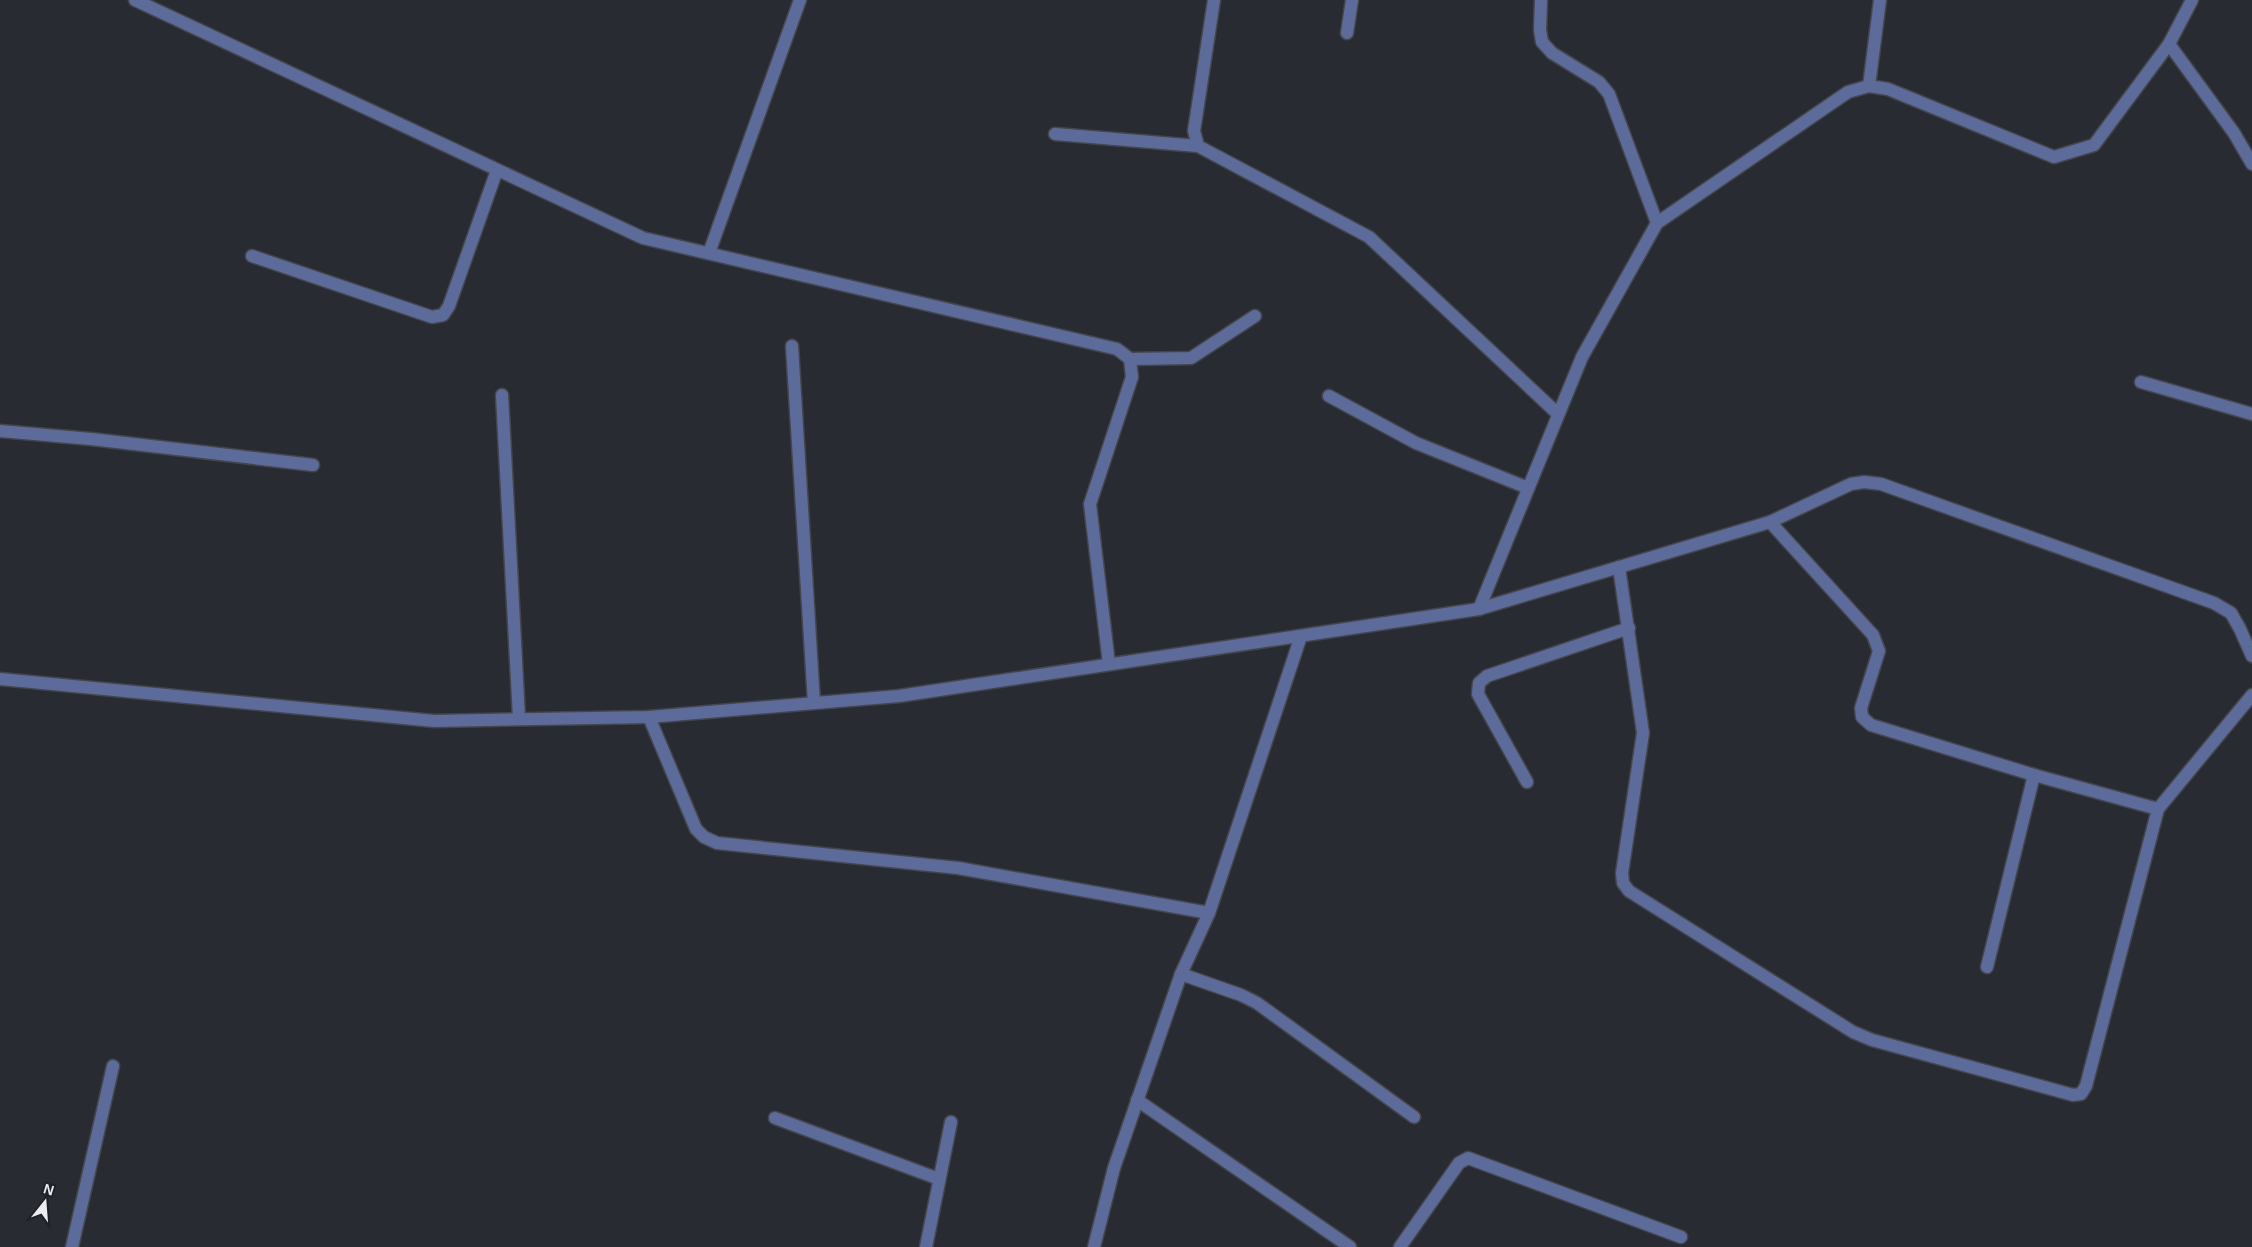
<svg xmlns="http://www.w3.org/2000/svg" width="2252" height="1247" font-family="Helvetica,sans-serif">
	<style>
		.lines { fill: none; stroke-linecap: round; stroke-linejoin: round }
		.minor-casing { stroke: #44464d; stroke-width: 15 }
		.minor { stroke: #5d6b9a; stroke-width: 12 }
	</style>
	<rect width="100%" height="100%" fill="#292b32"/>
	<g class="lines">
		<g class="minor-casing">
			<g id="minor">
				<polyline points="135,0 643,238 1117,349 1130,359 1132,377 1090,504 1109,664"/>
				<polyline points="1214,0 1194,131 1198,146 1369,237 1558,414"/>
				<polyline points="1541,0 1540,30 1542,42 1552,53 1599,82 1609,94 1657,223"/>
				<polyline points="1347,33 1352,0"/>
				<polyline points="2169,44 2234,133 2252,164"/>
				<polyline points="1869,86 1880,0"/>
				<polyline points="1055,134 1198,146"/>
				<polyline points="709,253 800,0"/>
				<polyline points="252,256 432,317 443,315 449,306 497,170"/>
				<polyline points="792,346 814,703"/>
				<polyline points="1130,359 1191,358 1255,316"/>
				<polyline points="2141,382 2252,414"/>
				<polyline points="502,395 519,718"/>
				<polyline points="1329,396 1416,443 1528,488"/>
				<polyline points="0,431 91,439 313,465"/>
				<polyline points="1770,522 1873,635 1879,651 1861,708 1862,717 1871,725 2034,775 2158,809"/>
				<polyline points="1619,567 1643,733 1622,873 1623,883 1629,891 1853,1032 1872,1040 2073,1095 2081,1094 2086,1086 2158,809 2252,695"/>
				<polyline points="1479,609 1582,357 1657,223 1848,92 1869,86 1888,89 2054,157 2094,145 2169,44 2192,0"/>
				<polyline points="0,679 434,721 649,717 899,696 1479,609 1770,522 1851,484 1864,482 1881,484 2214,603 2231,613 2240,629 2252,656"/>
				<polyline points="649,717 696,829 704,837 717,843 958,868 1209,913"/>
				<polyline points="1527,782 1478,694 1479,683 1487,676 1629,628"/>
				<polyline points="1987,967 2034,775"/>
				<polyline points="1181,974 1241,995 1257,1003 1414,1117"/>
				<polyline points="1137,1100 1350,1247"/>
				<polyline points="775,1118 939,1179"/>
				<polyline points="72,1247 113,1066"/>
				<polyline points="926,1247 951,1122"/>
				<polyline points="1094,1247 1114,1168 1181,974 1209,913 1301,636"/>
				<polyline points="1400,1247 1459,1163 1468,1158 1681,1237"/>
			</g>
		</g>
		<use href="#minor" class="minor"/>
	</g>
	<g transform="translate(45 1202) rotate(17)" stroke="#1f2128" stroke-width="4" paint-order="stroke">
	<path d="M0-4L9 19L0 12L-9 19Z" fill="#ebecf1"/>
	<text y="-8" font-size="14" font-weight="bold" text-anchor="middle" fill="#ebecf1">N</text>
	</g>
</svg>
